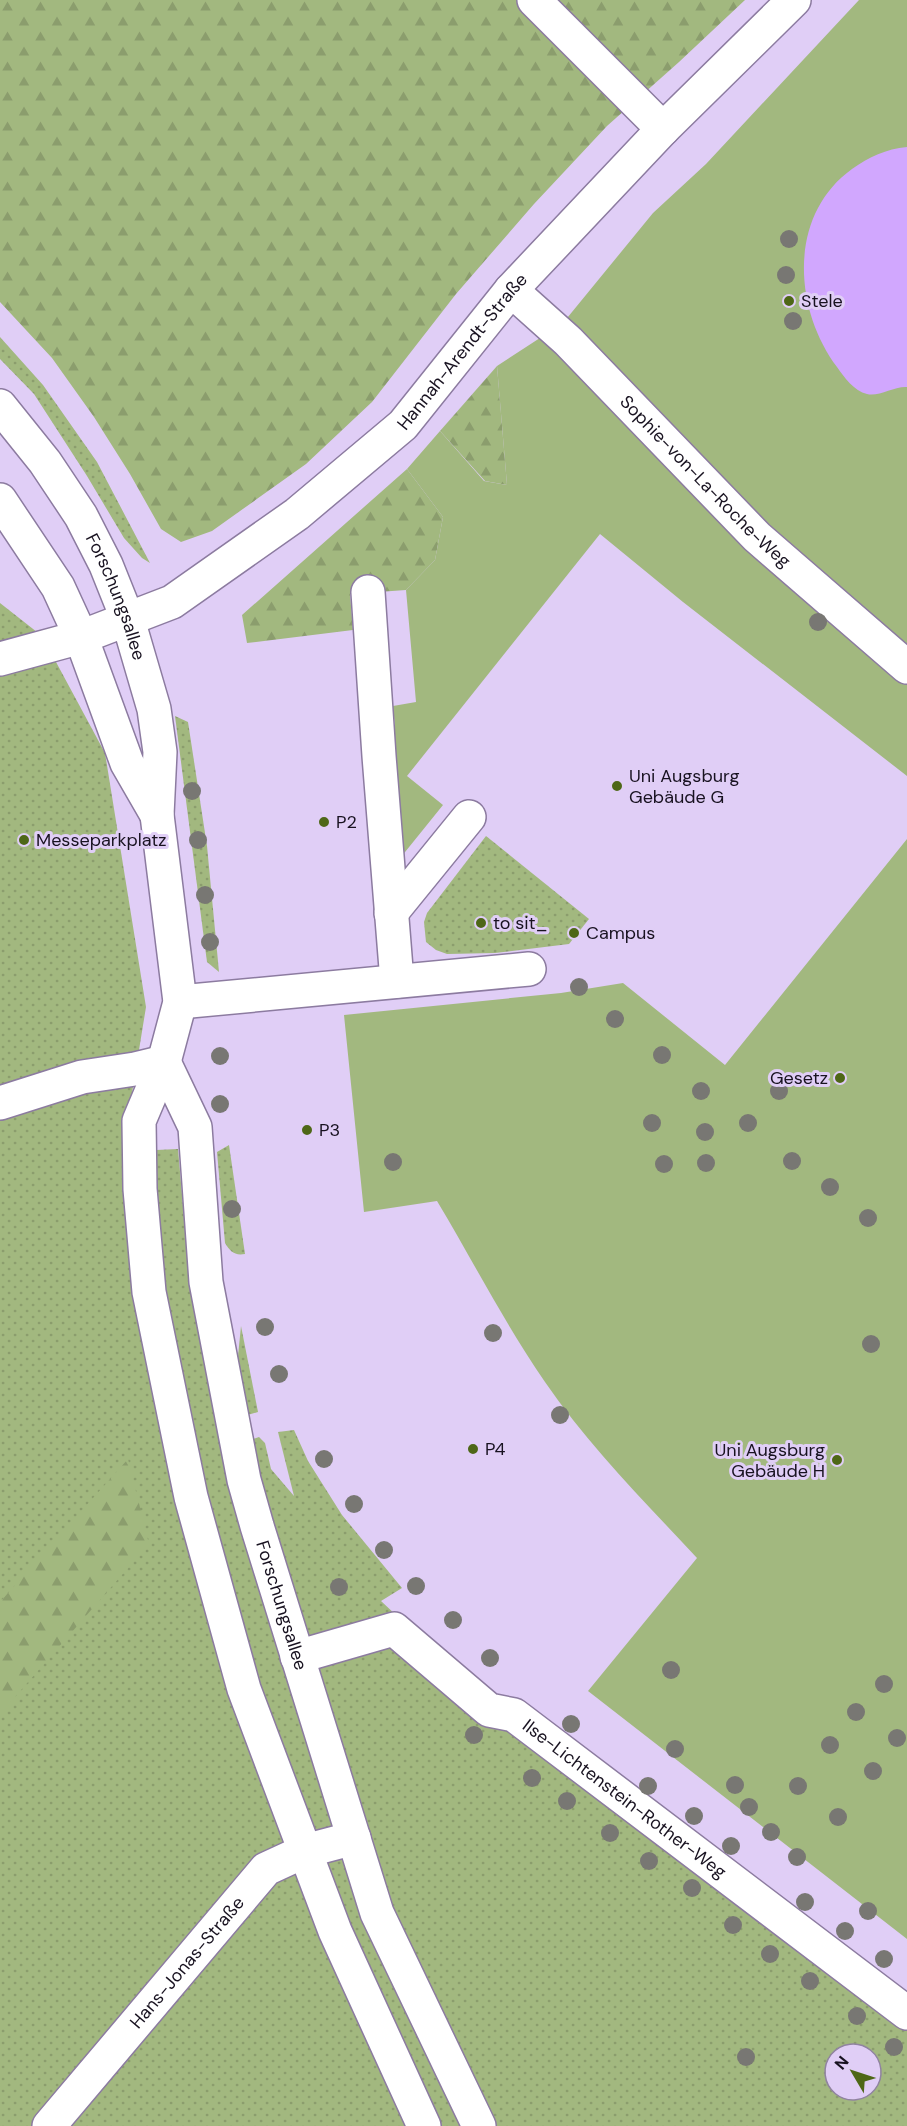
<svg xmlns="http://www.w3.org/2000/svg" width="907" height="2126" font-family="'DM Sans',sans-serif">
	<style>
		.grass { fill: url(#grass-dots); fill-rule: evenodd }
		.forest { fill: url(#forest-firs) }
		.park { fill: #a2b87f }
		.water { fill: #d1a7fe }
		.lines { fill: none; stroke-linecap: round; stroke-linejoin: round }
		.minor-casing { stroke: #8c7ba0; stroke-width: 36 }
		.minor { stroke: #fff; stroke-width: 33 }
		.tree { fill: #787773 }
		.poi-dot { fill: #4e6717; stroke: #e0cef6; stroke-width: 2 }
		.labels { text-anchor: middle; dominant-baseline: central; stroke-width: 6; stroke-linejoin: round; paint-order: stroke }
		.poi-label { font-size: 18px; fill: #181220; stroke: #e0cef6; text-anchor: start }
		.street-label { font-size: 18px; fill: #181220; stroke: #e0cef6 }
	</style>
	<defs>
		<pattern id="grass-dots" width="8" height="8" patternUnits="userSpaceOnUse" patternTransform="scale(1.5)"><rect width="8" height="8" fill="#a2b87f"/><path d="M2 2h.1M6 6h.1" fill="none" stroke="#8b9d6d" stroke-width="1.8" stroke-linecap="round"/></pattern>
		<pattern id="forest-firs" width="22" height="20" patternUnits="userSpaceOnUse" patternTransform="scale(1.5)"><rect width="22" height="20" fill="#a2b87f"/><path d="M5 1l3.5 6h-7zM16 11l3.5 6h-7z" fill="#8b9d6d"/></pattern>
	</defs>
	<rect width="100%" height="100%" fill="#e0cef6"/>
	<g class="grass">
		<polygon points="0,337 43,385 97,462 150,563 142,558 124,538 87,476 34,394 0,359"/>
		<path d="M0 603 42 636 105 753 146 1007 125 1136 155 1199 156 1150 178 1149 189 1274 250 1440 259 1437 265 1443 271 1469 294 1496 278 1432 294 1430 308 1461 342 1515 402 1588 381 1601 444 1660 907 2013V2126H0ZM835 2054H871V2090H835Z"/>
		<polygon points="175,716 188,722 207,846 219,972 207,962"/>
		<polygon points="486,836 589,919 569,944 495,953 447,954 436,950 426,942 424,922 427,913"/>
		<path d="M229 1145 245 1254C234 1256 230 1251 225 1243L217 1152Z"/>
		<polygon points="241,1326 258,1412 244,1416 237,1366"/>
	</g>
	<g class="forest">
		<polygon points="0,0 745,0 679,62 607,126 534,204 456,294 372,402 306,464 212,531 181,542 161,529 130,474 94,417 52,358 0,302"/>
		<polygon points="497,366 507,485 485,481 440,431"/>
		<polygon points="407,469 443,517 435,560 406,590 350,594 353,630 247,643 242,615"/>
		<polygon points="128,1459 149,1544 0,1714 0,1602"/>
	</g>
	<g class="park">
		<polygon points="859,0 907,0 907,776 683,602 600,534 407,776 443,805 397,862 389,763 395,726 393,706 416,702 406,590 435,560 443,517 407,469 440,431 484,481 507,485 497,366 563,323 653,213 706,164"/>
		<path d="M907 839V1939L588 1691 697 1558C644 1501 589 1446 545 1382 505 1324 473 1261 437 1201L364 1212 344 1015 561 993 623 983 725 1065Z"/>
	</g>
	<path class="water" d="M907 147V387C894 386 879 397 867 394 854 391 844 377 837 367 793 308 788 215 852 169 869 157 886 149 907 147Z"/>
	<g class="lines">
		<g class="minor-casing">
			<g id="minor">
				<polyline points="534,0 663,129"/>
				<path id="s1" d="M511 290 568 341 757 537 907 667"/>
				<path id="s2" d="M0 406 45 462 81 516 106 565 128 620 154 709 160 752 157 815 180 1002 164 1062 139 1121 140 1189 149 1292 191 1497 244 1689 335 1931 424 2126"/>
				<polyline points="0,500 58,587 81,637 127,763 157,815"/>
				<polyline points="368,592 379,756 397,981"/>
				<path id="s3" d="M0 659 81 637 172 602 297 514 403 425 511 290 663 129 794 0"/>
				<polyline points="391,913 469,817"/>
				<polyline points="180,1002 529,969"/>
				<path id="s4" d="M164 1062 195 1127 206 1282 244 1480 257 1526 377 1913 479 2126"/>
				<polyline points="0,1103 82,1077 135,1069 164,1062"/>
				<path id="s5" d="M297 1657 394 1629 489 1710 514 1715 907 2013"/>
				<path id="s6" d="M49 2126 266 1869 305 1851 354 1838"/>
			</g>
		</g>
		<use href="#minor" class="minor"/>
	</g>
	<g class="tree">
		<circle cx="789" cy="239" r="9"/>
		<circle cx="786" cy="275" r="9"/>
		<circle cx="793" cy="321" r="9"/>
		<circle cx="818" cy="622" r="9"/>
		<circle cx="192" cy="791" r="9"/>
		<circle cx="198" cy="840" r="9"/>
		<circle cx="205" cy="895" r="9"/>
		<circle cx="210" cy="942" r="9"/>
		<circle cx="579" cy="987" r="9"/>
		<circle cx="615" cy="1019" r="9"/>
		<circle cx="662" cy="1055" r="9"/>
		<circle cx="220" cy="1056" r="9"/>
		<circle cx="701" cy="1091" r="9"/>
		<circle cx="779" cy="1091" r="9"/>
		<circle cx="220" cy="1104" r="9"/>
		<circle cx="652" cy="1123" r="9"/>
		<circle cx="748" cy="1123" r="9"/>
		<circle cx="705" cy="1132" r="9"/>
		<circle cx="792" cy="1161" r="9"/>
		<circle cx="393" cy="1162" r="9"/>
		<circle cx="706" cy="1163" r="9"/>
		<circle cx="664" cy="1164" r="9"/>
		<circle cx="830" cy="1187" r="9"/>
		<circle cx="232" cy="1209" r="9"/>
		<circle cx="868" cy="1218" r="9"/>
		<circle cx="265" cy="1327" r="9"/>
		<circle cx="493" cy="1333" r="9"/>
		<circle cx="871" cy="1344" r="9"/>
		<circle cx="279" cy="1374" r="9"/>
		<circle cx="560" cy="1415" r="9"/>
		<circle cx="324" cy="1459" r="9"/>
		<circle cx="354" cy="1504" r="9"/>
		<circle cx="384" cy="1550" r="9"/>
		<circle cx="416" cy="1586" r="9"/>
		<circle cx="339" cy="1587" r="9"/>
		<circle cx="453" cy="1620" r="9"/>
		<circle cx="490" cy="1658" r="9"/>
		<circle cx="671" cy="1670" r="9"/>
		<circle cx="884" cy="1684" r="9"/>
		<circle cx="856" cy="1712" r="9"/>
		<circle cx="571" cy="1724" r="9"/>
		<circle cx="474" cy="1735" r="9"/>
		<circle cx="897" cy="1738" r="9"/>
		<circle cx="830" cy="1745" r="9"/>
		<circle cx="675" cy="1749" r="9"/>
		<circle cx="873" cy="1771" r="9"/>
		<circle cx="532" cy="1778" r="9"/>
		<circle cx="735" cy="1785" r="9"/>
		<circle cx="648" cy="1786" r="9"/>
		<circle cx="798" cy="1786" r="9"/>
		<circle cx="567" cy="1801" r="9"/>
		<circle cx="749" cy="1807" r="9"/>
		<circle cx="694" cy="1816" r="9"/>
		<circle cx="838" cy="1817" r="9"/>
		<circle cx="771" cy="1832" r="9"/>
		<circle cx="610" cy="1833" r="9"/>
		<circle cx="731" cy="1846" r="9"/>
		<circle cx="797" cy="1857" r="9"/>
		<circle cx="649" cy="1861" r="9"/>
		<circle cx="692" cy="1888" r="9"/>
		<circle cx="805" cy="1902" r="9"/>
		<circle cx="868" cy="1911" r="9"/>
		<circle cx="733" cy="1925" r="9"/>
		<circle cx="845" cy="1931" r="9"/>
		<circle cx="770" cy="1954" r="9"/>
		<circle cx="884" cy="1959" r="9"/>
		<circle cx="810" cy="1981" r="9"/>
		<circle cx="857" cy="2016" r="9"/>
		<circle cx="894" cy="2047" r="9"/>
		<circle cx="746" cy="2057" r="9"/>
	</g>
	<g class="poi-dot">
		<circle cx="789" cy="301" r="6"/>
		<circle cx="617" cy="786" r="6"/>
		<circle cx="324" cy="822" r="6"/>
		<circle cx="24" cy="840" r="6"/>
		<circle cx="481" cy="923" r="6"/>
		<circle cx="574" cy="933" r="6"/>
		<circle cx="840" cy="1078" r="6"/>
		<circle cx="307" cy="1130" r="6"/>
		<circle cx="473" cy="1449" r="6"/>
		<circle cx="837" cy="1460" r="6"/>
	</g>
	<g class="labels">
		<g class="poi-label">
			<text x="801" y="301">Stele</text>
			<text x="629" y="776">Uni Augsburg<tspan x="629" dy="21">Gebäude G</tspan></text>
			<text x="336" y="822">P2</text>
			<text x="36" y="840">Messeparkplatz</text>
			<text x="493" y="923">to sit_</text>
			<text x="586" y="933">Campus</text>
			<text x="828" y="1078" text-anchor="end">Gesetz</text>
			<text x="319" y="1130">P3</text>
			<text x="485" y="1449">P4</text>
			<text x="825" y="1450" text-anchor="end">Uni Augsburg<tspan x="825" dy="21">Gebäude H</tspan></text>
		</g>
		<g class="street-label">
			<text stroke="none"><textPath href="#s3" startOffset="567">Hannah-Arendt-Straße</textPath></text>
			<text stroke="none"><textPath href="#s1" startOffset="273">Sophie-von-La-Roche-Weg</textPath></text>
			<text stroke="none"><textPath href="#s2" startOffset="225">Forschungsallee</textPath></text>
			<text stroke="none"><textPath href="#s4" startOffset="560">Forschungsallee</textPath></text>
			<text stroke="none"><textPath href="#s5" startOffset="390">Ilse-Lichtenstein-Rother-Weg</textPath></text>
			<text stroke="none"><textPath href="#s6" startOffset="214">Hans-Jonas-Straße</textPath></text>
		</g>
	</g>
	<g transform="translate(853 2072) rotate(309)"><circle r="28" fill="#e0cef6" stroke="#9083a0" stroke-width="1.5"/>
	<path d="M0-4.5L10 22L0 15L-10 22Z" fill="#4e6717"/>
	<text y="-9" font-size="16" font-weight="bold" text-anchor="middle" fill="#181220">N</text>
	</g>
</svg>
